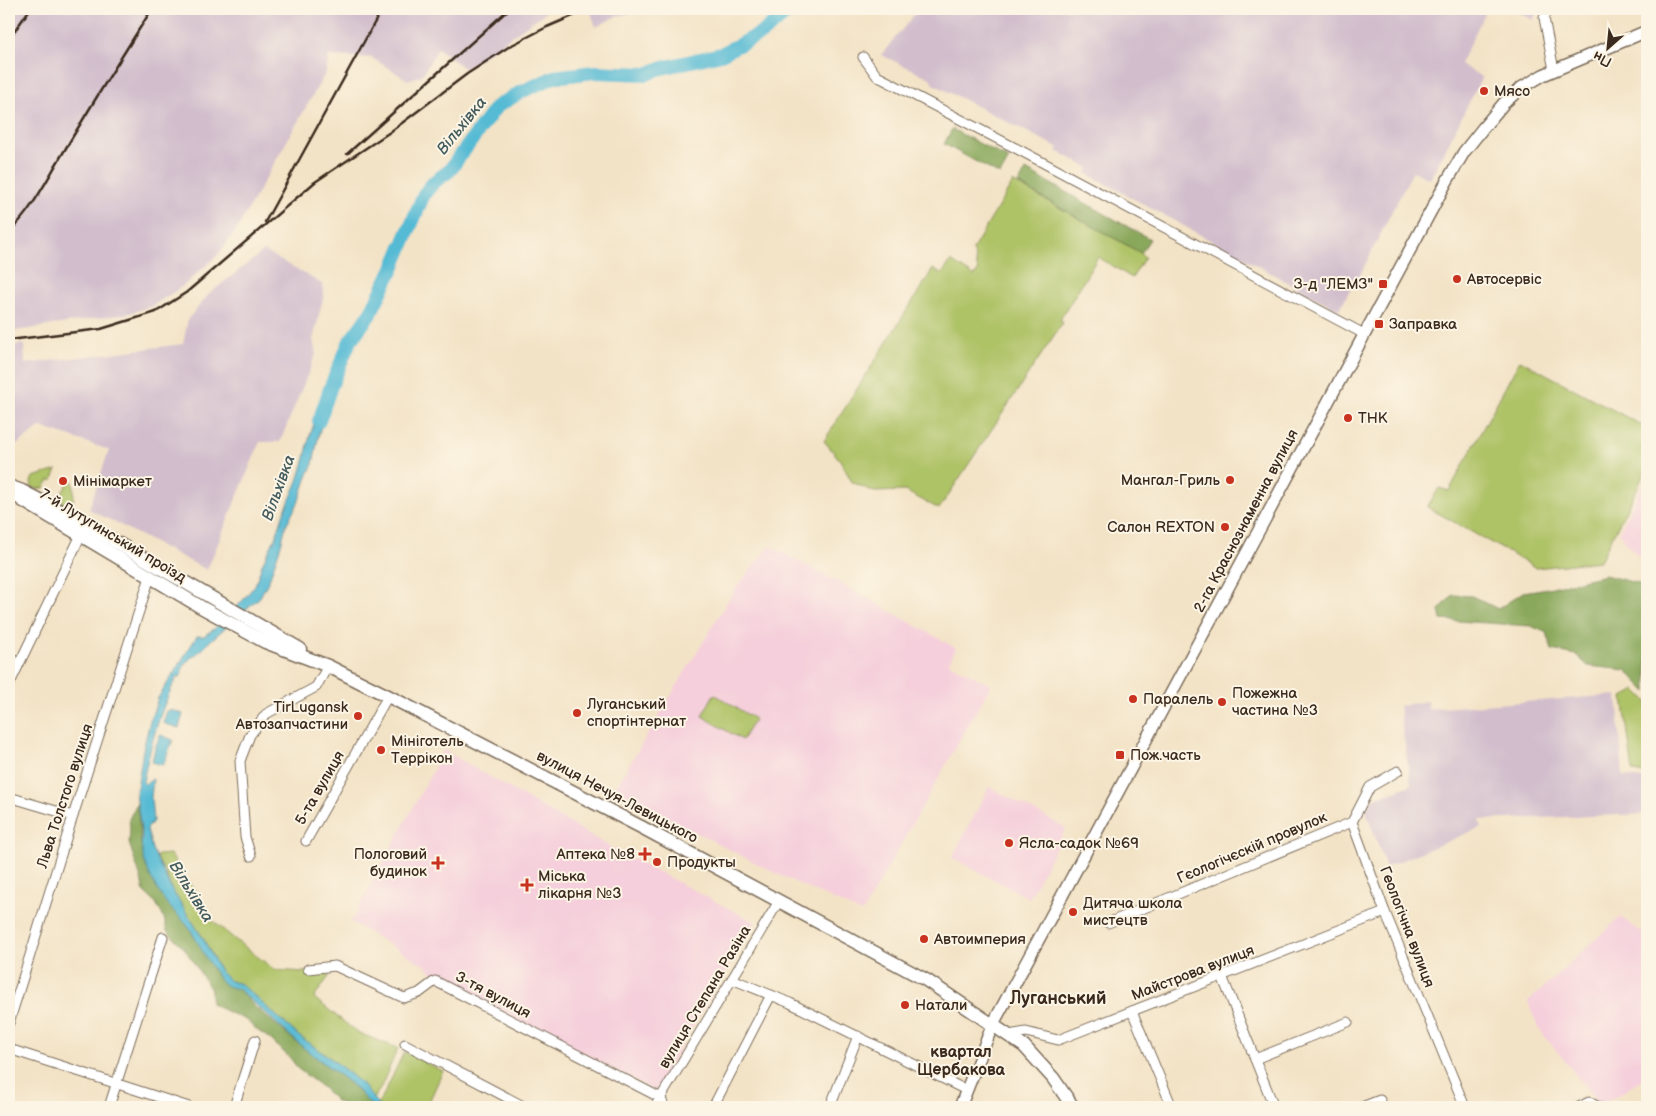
<svg xmlns="http://www.w3.org/2000/svg" width="1656" height="1116" font-family="'Balsamiq Sans',sans-serif">
	<style>
		.built { fill: #f5cfdb }
		.industrial { fill: #d1bdcc }
		.green { fill: #aec266; stroke: #747642 }
		.forest { fill: #8aa85b; stroke: #62693c }
		.water { fill: #55bad4; stroke: #487279 }
		.lines { fill: none; stroke-linecap: round; stroke-linejoin: round }
		.river { stroke: #55bad4; stroke-width: 14 }
		.street-casing { stroke: #7b6b59; stroke-width: 11 }
		.secondary-casing { stroke: #7b6b59; stroke-width: 14 }
		.primary-casing { stroke: #7b6b59; stroke-width: 15 }
		.street { stroke: #fff; stroke-width: 9 }
		.secondary { stroke: #fff; stroke-width: 11 }
		.primary { stroke: #fff; stroke-width: 12 }
		.rail { stroke: #3b2a1e; stroke-width: 2.5 }
		.poi-dot { fill: #c8321e; stroke: #fcf5e5; stroke-width: 2 }
		.labels { text-anchor: middle; dominant-baseline: central; stroke-width: 4; stroke-linejoin: round; paint-order: stroke }
		.poi-label { font-size: 15px; fill: #3b2a1e; stroke: #fcf5e5; text-anchor: start }
		.street-label { font-size: 15px; fill: #3b2a1e; stroke: #fcf5e5 }
		.water-label { font-size: 16px; font-style: italic; fill: #445c5e; stroke: #fcf5e5 }
		.neighbourhood-label { font-size: 16px; font-weight: bold; fill: #3b2a1e; stroke: #fcf5e5 }
		.quarter-label { font-size: 18px; font-weight: bold; fill: #3b2a1e; stroke: #fcf5e5 }
	</style>
	<rect width="100%" height="100%" fill="#fcf5e5"/>
	<filter id="ink" filterUnits="userSpaceOnUse"><feTurbulence type="fractalNoise" baseFrequency=".02" numOctaves="2"/><feDisplacementMap in="SourceGraphic" scale="10" xChannelSelector="R" yChannelSelector="G"/><feConvolveMatrix kernelMatrix="1 2 1 2 8 2 1 2 1" color-interpolation-filters="sRGB"/></filter>
	<filter id="wash" filterUnits="userSpaceOnUse"><feTurbulence type="fractalNoise" baseFrequency=".0096" numOctaves="4" result="noise"/><feDisplacementMap in="SourceGraphic" scale="20" xChannelSelector="R" yChannelSelector="G"/><feGaussianBlur stdDeviation="1.12" result="paint"/><feColorMatrix in="noise" values="0 0 0 0 0 0 0 0 0 0 0 0 0 0 0 0 0 1.4 0 .05"/><feComposite in="paint" operator="in"/></filter>
	<g filter="url(#wash)">
		<rect width="100%" height="100%" fill="#f3e3c6"/>
		<g class="built">
			<polygon points="1647,476 1647,565 1626,543 1619,532"/>
			<polygon points="770,546 856,592 956,648 949,663 991,685 862,913 773,872 614,790 735,589"/>
			<polygon points="444,750 612,848 755,922 655,1091 438,979 426,966 351,922"/>
			<polygon points="989,787 1066,828 1029,898 952,858"/>
			<polygon points="1620,917 1647,936 1647,1081 1642,1080 1605,1103 1598,1102 1538,1028 1528,1002"/>
		</g>
		<g class="industrial">
			<polygon points="9,9 550,9 465,69 438,48 422,75 408,80 372,58 329,56 326,72 237,229 219,254 183,286 152,306 130,313 9,332"/>
			<polygon points="601,9 722,9 637,12 617,16 596,27 591,13"/>
			<polygon points="919,9 1487,9 1460,64 1482,77 1430,179 1413,171 1395,206 1394,207 1354,287 1352,286 1339,310 1086,173 1089,168 1057,151 1059,148 933,84 930,78 881,55"/>
			<polygon points="1511,9 1539,9 1533,20"/>
			<polygon points="264,251 322,284 324,294 313,340 316,354 280,442 260,442 207,570 89,509 109,450 41,427 15,446 9,460 9,346 24,344 25,364 183,344 188,319 210,293"/>
			<polygon points="1617,695 1623,776 1647,780 1647,814 1479,820 1482,827 1386,867 1366,811 1372,799 1411,785 1399,706 1427,701 1428,709"/>
		</g>
		<g class="green">
			<polygon points="1013,182 1141,253 1145,257 1132,278 1098,257 1060,320 1063,322 939,509 905,491 874,492 852,482 840,460 824,441 933,269 942,274 951,261 974,276 978,271 973,249"/>
			<polygon points="1520,360 1647,428 1647,469 1600,561 1536,568 1427,507 1439,488 1449,491"/>
			<polygon points="57,470 52,481 49,480 44,488 36,489 32,488 31,482 33,477"/>
			<path d="M71 478C75 485 74 494 73 502L68 506 62 503 61 494Z"/>
			<polygon points="1636,690 1647,701 1647,774 1633,772 1623,697"/>
			<polygon points="714,694 755,719 742,740 702,716"/>
			<polygon points="170,854 198,894 213,921 237,941 275,970 305,972 322,971 329,976 314,998 358,1033 398,1048 380,1089 373,1099 360,1082 328,1056 300,1037 241,984 230,981 220,971 203,938 172,890 165,872 156,857 158,855"/>
			<polygon points="404,1052 443,1071 429,1102 439,1107 380,1107 377,1104 384,1094"/>
		</g>
		<g class="forest">
			<polygon points="952,129 1009,159 1000,175 944,144"/>
			<polygon points="1026,170 1150,239 1141,253 1018,184"/>
			<polygon points="1605,575 1647,586 1647,692 1626,670 1588,666 1576,655 1552,650 1547,633 1531,626 1441,620 1439,610 1453,595 1472,596 1498,609 1523,592 1548,588"/>
			<polygon points="137,803 141,843 144,859 149,871 167,903 185,921 212,967 225,984 238,989 256,1008 305,1049 351,1084 373,1107 351,1107 337,1102 322,1087 298,1069 291,1059 270,1039 254,1028 248,1021 211,1004 211,990 185,949 167,931 164,918 156,903 144,892 141,879 129,843 130,828 129,819"/>
		</g>
		<g class="water">
			<path d="M322 402 329 403 319 433 313 464 307 477 298 503 286 525 281 545 269 580 260 597 209 642C203 653 181 659 182 674L180 677H177C160 709 150 746 143 782L145 784 153 779 151 798 153 821 147 829 152 849 172 890 203 938 220 971 230 981 241 984 300 1037 328 1056 360 1082 380 1107H373L351 1084 305 1049 238 989C235 988 230 987 227 986 215 979 198 941 189 928 183 919 175 913 168 905 156 890 138 857 142 838L136 794 143 750 150 721 158 698 197 636H204L214 629 244 599 255 585 263 562 276 537 283 515 298 481 305 458 310 435Z"/>
			<polygon points="172,710 183,714 179,728 163,723 167,711"/>
			<polygon points="160,735 173,740 163,765 152,762 155,748"/>
		</g>
		<g class="lines">
			<polyline class="river" points="319,421 331,386 350,341 370,314 393,268 424,194 434,182 449,171 496,107 521,92 554,77 594,72 647,74 658,69 721,54 762,33 786,14 788,9"/>
		</g>
	</g>
	<g filter="url(#ink)">
		<g class="lines">
			<g class="street-casing">
				<g id="street">
					<polyline points="1548,9 1544,18 1554,70"/>
					<polyline points="863,57 877,76 1025,153 1364,334"/>
					<polyline points="9,685 81,535"/>
					<polyline points="1398,771 1370,787 1352,822 1385,912 1465,1107"/>
					<polyline points="9,797 73,816"/>
					<polyline points="306,841 388,696"/>
					<polyline points="251,856 245,837 240,761 250,735 266,714 316,687 328,666"/>
					<polyline points="1108,923 1352,822"/>
					<polyline points="308,969 335,966 404,998 419,993 435,981 661,1098 664,1107"/>
					<polyline points="1222,976 1274,1107"/>
					<polyline points="732,979 790,1003 966,1090"/>
					<polyline points="1132,1011 1172,1107"/>
					<polyline points="9,1023 73,816 150,577"/>
					<polyline points="1009,1035 1026,1032 1058,1040 1385,912"/>
					<polyline points="405,1044 525,1107"/>
					<polyline points="9,1049 189,1107"/>
					<polyline points="1255,1059 1348,1022"/>
					<polyline points="109,1107 163,937"/>
					<polyline points="234,1107 255,1040"/>
					<polyline points="655,1107 779,901"/>
					<polyline points="713,1107 771,995"/>
					<polyline points="830,1107 858,1036"/>
					<polyline points="1362,1107 1380,1100"/>
					<polyline points="1579,1107 1589,1102 1599,1107"/>
				</g>
			</g>
			<g class="secondary-casing">
				<polyline id="secondary" points="960,1107 993,1024 1447,181 1464,152 1483,128 1504,103 1521,88 1543,75 1647,31"/>
			</g>
			<g class="primary-casing">
				<g id="primary">
					<polyline points="11,487 22,491 81,522 300,649"/>
					<polyline points="9,490 22,500 201,607 265,642 328,666 388,696 643,828 926,980 1024,1046 1053,1078 1073,1107"/>
				</g>
			</g>
			<use href="#street" class="street"/>
			<use href="#secondary" class="secondary"/>
			<use href="#primary" class="primary"/>
			<g class="rail">
				<polyline points="9,39 30,9"/>
				<polyline points="347,154 509,9"/>
				<polyline points="265,222 382,9"/>
				<path d="M9 232C32 211 47 179 63 153 92 104 122 56 152 9"/>
				<polyline points="9,340 101,329 156,312 187,292 315,182 390,132 467,74 510,46 547,27 589,9"/>
			</g>
		</g>
	</g>
	<g class="poi-dot">
		<circle cx="1484" cy="91" r="5"/>
		<circle cx="1457" cy="279" r="5"/>
		<rect x="1378" y="279" width="10" height="10" rx="2.5"/>
		<rect x="1374" y="319" width="10" height="10" rx="2.5"/>
		<circle cx="1348" cy="418" r="5"/>
		<circle cx="1230" cy="480" r="5"/>
		<circle cx="63" cy="481" r="5"/>
		<circle cx="1225" cy="527" r="5"/>
		<circle cx="1133" cy="699" r="5"/>
		<circle cx="1222" cy="702" r="5"/>
		<circle cx="577" cy="713" r="5"/>
		<circle cx="358" cy="716" r="5"/>
		<circle cx="381" cy="750" r="5"/>
		<rect x="1115" y="750" width="10" height="10" rx="2.5"/>
		<circle cx="1009" cy="843" r="5"/>
		<path d="M642.5 846.5h5v5h5v5h-5v5h-5v-5h-5v-5h5z"/>
		<circle cx="657" cy="862" r="5"/>
		<path d="M435.5 855.5h5v5h5v5h-5v5h-5v-5h-5v-5h5z"/>
		<path d="M524.5 877.5h5v5h5v5h-5v5h-5v-5h-5v-5h5z"/>
		<circle cx="1073" cy="912" r="5"/>
		<circle cx="924" cy="939" r="5"/>
		<circle cx="905" cy="1005" r="5"/>
	</g>
	<g class="labels">
		<g class="poi-label">
			<text x="1494" y="91">Мясо</text>
			<text x="1467" y="279">Автосервіс</text>
			<text x="1373" y="284" text-anchor="end">З-д "ЛЕМЗ"</text>
			<text x="1389" y="324">Заправка</text>
			<text x="1358" y="418">ТНК</text>
			<text x="1220" y="480" text-anchor="end">Мангал-Гриль</text>
			<text x="73" y="481">Мінімаркет</text>
			<text x="1215" y="527" text-anchor="end">Салон REXTON</text>
			<text x="1232" y="693">Пожежна<tspan x="1232" dy="17">частина №3</tspan></text>
			<text x="1143" y="699">Паралель</text>
			<text x="587" y="704">Луганський<tspan x="587" dy="17">спортінтернат</tspan></text>
			<text x="348" y="707" text-anchor="end">TirLugansk<tspan x="348" dy="17">Автозапчастини</tspan></text>
			<text x="391" y="741">Мініготель<tspan x="391" dy="17">Террікон</tspan></text>
			<text x="1130" y="755">Пож.часть</text>
			<text x="1019" y="843">Ясла-садок №69</text>
			<text x="427" y="854" text-anchor="end">Пологовий<tspan x="427" dy="17">будинок</tspan></text>
			<text x="635" y="854" text-anchor="end">Аптека №8</text>
			<text x="667" y="862">Продукты</text>
			<text x="538" y="876">Міська<tspan x="538" dy="17">лікарня №3</tspan></text>
			<text x="1083" y="903">Дитяча школа<tspan x="1083" dy="17">мистецтв</tspan></text>
			<text x="934" y="939">Автоимперия</text>
			<text x="915" y="1005">Натали</text>
		</g>
		<g class="street-label">
			<text transform="translate(1246 521) rotate(-62)">2-га Краснознаменна вулиця</text>
			<text transform="translate(113 536) rotate(31)">7-й Лутугинський проїзд</text>
			<text transform="translate(320 788) rotate(-60)">5-та вулиця</text>
			<text transform="translate(65 796) rotate(-72)">Льва Толстого вулиця</text>
			<text transform="translate(617 797) rotate(28)">вулиця Нечуя-Левицького</text>
			<text transform="translate(1252 848) rotate(-23)">Гєологічєскій провулок</text>
			<text transform="translate(1407 927) rotate(69)">Геологічна вулиця</text>
			<text transform="translate(1193 973) rotate(-21)">Майстрова вулиця</text>
			<text transform="translate(493 995) rotate(28)">3-тя вулиця</text>
			<text transform="translate(705 997) rotate(-59)">вулиця Степана Разіна</text>
		</g>
		<g class="water-label">
			<text transform="translate(462 126) rotate(-51)">Вільхівка</text>
			<text transform="translate(279 488) rotate(-70)">Вільхівка</text>
			<text transform="translate(191 892) rotate(58)">Вільхівка</text>
		</g>
		<g class="neighbourhood-label">
			<text x="961" y="1052">квартал<tspan x="961" dy="18">Щербакова</tspan></text>
		</g>
		<g class="quarter-label">
			<text x="1058" y="998">Луганський</text>
		</g>
	</g>
	<rect width="1656" height="1116" fill="none" stroke="#fcf5e5" stroke-width="30"/>
	<g transform="translate(1608 48) rotate(207)" stroke="#fcf5e5" stroke-width="4" paint-order="stroke">
	<path d="M0-4L9 19L0 12L-9 19Z" fill="#3b2a1e"/>
	<text y="-8" font-size="14" font-weight="bold" text-anchor="middle" fill="#3b2a1e">Пн</text>
	</g>
</svg>
